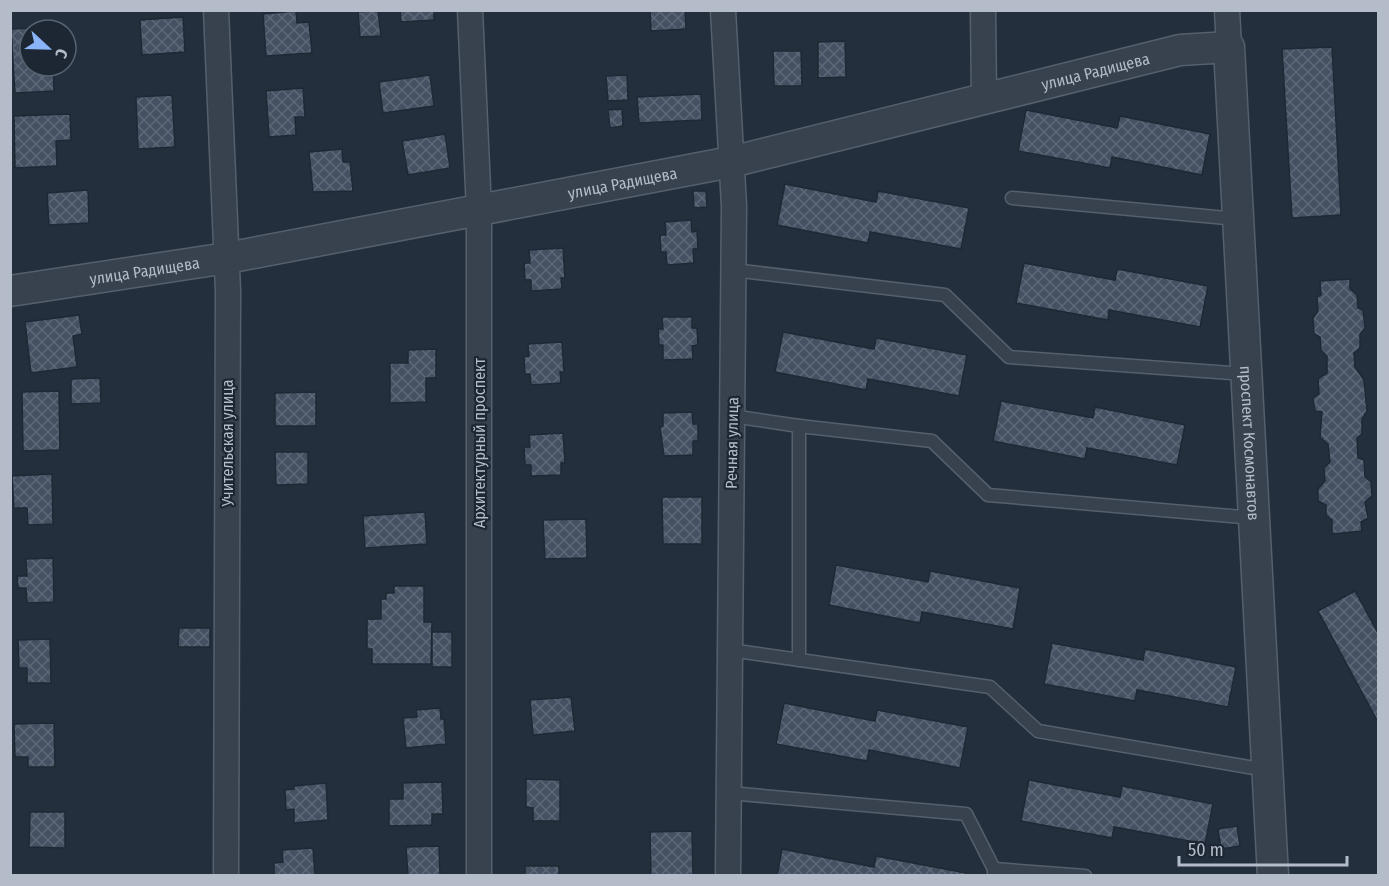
<svg xmlns="http://www.w3.org/2000/svg" width="1389" height="886" font-family="'Fira Sans Condensed',sans-serif">
	<style>
		.building { fill: url(#building-cross-hatch); stroke: #1f2835; stroke-width: 1.5 }
		.lines { fill: none; stroke-linecap: round; stroke-linejoin: round }
		.service-casing { stroke: #565f6c; stroke-width: 15 }
		.minor-casing { stroke: #565f6c; stroke-width: 27 }
		.tertiary-casing { stroke: #565f6c; stroke-width: 33 }
		.service { stroke: #38414e; stroke-width: 12 }
		.minor { stroke: #38414e; stroke-width: 24 }
		.tertiary { stroke: #38414e; stroke-width: 30 }
		.labels { text-anchor: middle; dominant-baseline: central; stroke-width: 4.5; stroke-linejoin: round; paint-order: stroke }
		.street-label { font-size: 16px; fill: #b4bcc9; stroke: #1d2633 }
	</style>
	<defs>
		<pattern id="building-cross-hatch" width="8" height="8" patternUnits="userSpaceOnUse" patternTransform="scale(1.5)"><rect width="8" height="8" fill="#455162"/><path d="M0 0l8 8M0 8l8-8" fill="none" stroke="#5d6877"/></pattern>
	</defs>
	<rect width="100%" height="100%" fill="#242f3e"/>
	<g class="building">
		<polygon points="378,10 381,36 360,37 358,12"/>
		<polygon points="400,10 439,10 439,11 434,11 434,20 401,22"/>
		<polygon points="650,10 685,10 686,29 651,31"/>
		<polygon points="296,11 297,23 309,22 312,53 266,56 263,14"/>
		<polygon points="183,17 185,52 142,55 140,20"/>
		<polygon points="51,27 51,30 30,30 30,66 53,66 54,91 15,93 11,29"/>
		<polygon points="845,41 846,77 818,78 818,42"/>
		<polygon points="1332,47 1341,215 1292,218 1282,49"/>
		<polygon points="773,51 801,51 802,86 774,86"/>
		<polygon points="430,75 434,106 383,113 379,82"/>
		<polygon points="627,75 628,100 608,101 606,76"/>
		<polygon points="303,88 305,117 295,117 296,135 269,137 266,91"/>
		<polygon points="701,94 702,120 639,123 637,97"/>
		<polygon points="172,95 175,147 138,149 136,97"/>
		<polygon points="622,109 623,126 610,128 608,110"/>
		<polygon points="1026,110 1117,128 1120,116 1210,134 1202,175 1112,157 1110,168 1018,151"/>
		<polygon points="70,114 71,140 56,141 57,166 15,168 14,116"/>
		<polygon points="445,134 450,168 408,175 402,141"/>
		<polygon points="342,149 343,162 350,162 353,191 313,192 309,152"/>
		<polygon points="785,184 876,202 878,191 969,208 961,249 870,232 868,243 777,225"/>
		<polygon points="88,190 89,223 49,225 47,193"/>
		<polygon points="693,191 706,191 707,207 694,208"/>
		<polygon points="691,220 692,232 697,231 698,249 693,249 694,263 667,265 666,252 661,252 660,235 666,235 665,222"/>
		<polygon points="563,248 565,278 561,278 562,289 531,291 531,280 525,280 524,263 530,263 529,250"/>
		<polygon points="1024,263 1115,280 1117,269 1208,286 1200,327 1109,310 1108,320 1016,303"/>
		<polygon points="1350,279 1350,289 1357,295 1358,308 1363,310 1365,328 1360,334 1360,348 1354,353 1355,367 1364,380 1367,411 1362,419 1362,434 1357,438 1358,458 1364,460 1365,477 1371,482 1372,496 1365,502 1368,518 1361,522 1362,531 1332,534 1332,520 1326,515 1326,505 1318,501 1318,489 1325,481 1324,468 1330,462 1328,444 1320,437 1322,412 1315,411 1313,398 1319,394 1318,379 1327,373 1327,356 1321,350 1320,337 1314,334 1313,318 1318,311 1317,297 1321,295 1320,281"/>
		<polygon points="79,315 82,334 73,336 77,367 31,373 25,322"/>
		<polygon points="662,317 692,317 692,328 697,328 698,345 692,346 693,359 663,360 663,345 659,345 658,329 663,329"/>
		<polygon points="783,332 874,349 876,338 967,355 959,396 868,379 866,390 775,372"/>
		<polygon points="562,342 564,372 560,372 561,383 531,385 530,374 525,374 524,357 529,356 528,344"/>
		<polygon points="436,349 436,378 426,378 426,402 390,403 390,363 408,363 408,350"/>
		<polygon points="100,378 101,403 71,404 71,379"/>
		<polygon points="59,391 60,450 23,451 22,392"/>
		<polygon points="316,392 316,426 275,426 275,393"/>
		<polygon points="1001,401 1093,418 1095,407 1185,425 1177,465 1087,448 1085,459 993,441"/>
		<polygon points="692,412 693,424 698,424 698,441 693,441 693,455 664,456 660,427 663,426 663,413"/>
		<polygon points="563,433 565,463 561,463 561,475 531,476 531,465 525,465 524,447 530,447 529,435"/>
		<polygon points="275,452 308,452 308,484 276,485"/>
		<polygon points="52,474 53,524 28,525 27,508 14,508 12,476"/>
		<polygon points="662,497 702,497 702,544 663,544"/>
		<polygon points="425,512 427,544 365,548 363,516"/>
		<polygon points="586,519 587,558 545,559 543,520"/>
		<polygon points="53,558 54,602 27,603 26,588 18,588 17,576 27,576 26,559"/>
		<polygon points="836,565 928,582 930,571 1020,588 1013,629 922,612 920,623 829,605"/>
		<polygon points="394,586 424,586 424,622 432,622 431,664 372,664 372,649 367,649 367,619 381,619 381,599 386,599 386,593 394,593"/>
		<polygon points="1355,591 1378,633 1378,722 1318,611"/>
		<polygon points="179,628 210,628 210,647 178,647"/>
		<rect x="432" y="632" width="20" height="35"/>
		<polygon points="50,639 51,683 27,683 27,668 19,668 18,640"/>
		<polygon points="1052,643 1143,660 1145,649 1236,667 1228,707 1137,690 1135,701 1044,684"/>
		<polygon points="571,697 575,731 533,735 530,700"/>
		<polygon points="784,703 875,721 877,710 968,727 960,768 869,750 867,761 776,744"/>
		<polygon points="440,708 441,719 444,719 446,744 406,748 403,718 417,717 416,710"/>
		<polygon points="54,723 55,767 28,767 28,757 15,757 14,724"/>
		<polygon points="526,779 560,780 560,821 533,821 533,808 526,807"/>
		<polygon points="1029,780 1120,797 1122,786 1213,804 1205,844 1114,827 1112,838 1021,821"/>
		<polygon points="442,782 443,814 432,814 432,825 389,826 389,799 403,799 403,783"/>
		<polygon points="326,783 328,820 294,823 294,809 286,810 285,790 294,789 294,786"/>
		<polygon points="30,812 65,812 65,848 29,847"/>
		<polygon points="1237,826 1240,846 1221,849 1218,829"/>
		<polygon points="692,831 693,876 651,876 650,832"/>
		<polygon points="439,846 440,876 408,876 406,847"/>
		<polygon points="313,848 315,876 274,876 274,863 283,862 282,850"/>
		<polygon points="782,849 874,867 876,856 966,873 966,876 777,876"/>
		<rect x="525" y="866" width="34" height="10"/>
	</g>
	<g class="lines">
		<g class="service-casing">
			<g id="service">
				<polyline points="1012,198 1237,219"/>
				<polyline points="733,270 945,295 1009,357 1245,374"/>
				<polyline points="732,416 799,426 799,660"/>
				<polyline points="799,426 932,441 988,495 1254,518"/>
				<polyline points="730,650 990,687 1038,731 1266,770"/>
				<polyline points="729,793 966,814 994,869"/>
				<polyline points="994,875 994,869 1085,876"/>
			</g>
		</g>
		<g class="minor-casing">
			<g id="minor">
				<polyline points="216,10 228,291 226,876"/>
				<polyline points="470,10 479,211 479,876"/>
				<polyline points="723,10 734,206 728,876"/>
				<polyline points="983,10 984,98"/>
				<polyline points="1227,10 1229,47"/>
			</g>
		</g>
		<g class="tertiary-casing">
			<g id="tertiary">
				<path id="s1" d="M10 291 227 258 731 162 1180 50 1229 47 1273 876"/>
			</g>
		</g>
		<use href="#service" class="service"/>
		<use href="#minor" class="minor"/>
		<use href="#tertiary" class="tertiary"/>
	</g>
	<g class="labels">
		<g class="street-label">
			<text stroke="none"><textPath href="#s1" startOffset="1108">улица Радищева</textPath></text>
			<text stroke="none"><textPath href="#s1" startOffset="622">улица Радищева</textPath></text>
			<text stroke="none"><textPath href="#s1" startOffset="136">улица Радищева</textPath></text>
			<text transform="translate(227 443) rotate(-90)">Учительская улица</text>
			<text transform="translate(479 443) rotate(-90)">Архитектурный проспект</text>
			<text transform="translate(732 443) rotate(-89)">Речная улица</text>
			<text stroke="none"><textPath href="#s1" startOffset="1641">проспект Космонавтов</textPath></text>
		</g>
	</g>
	<rect width="1389" height="886" fill="none" stroke="#b4bcc9" stroke-width="24"/>
	<g transform="translate(48 48) rotate(112)"><circle r="28" fill="#1d2633" stroke="#59626f" stroke-width="1.5"/>
	<path d="M0-4.5L10 22L0 15L-10 22Z" fill="#8ab4f8"/>
	<text y="-9" font-size="16" font-weight="bold" text-anchor="middle" fill="#b4bcc9">С</text>
	</g>
	<path d="M1179 856v9h168v-9" fill="none" stroke="#b4bcc9" stroke-width="3"/>
	<text x="1188" y="856" font-size="18" fill="#b4bcc9" stroke="#1d2633" stroke-width="4.5" paint-order="stroke">50 m</text>
</svg>
